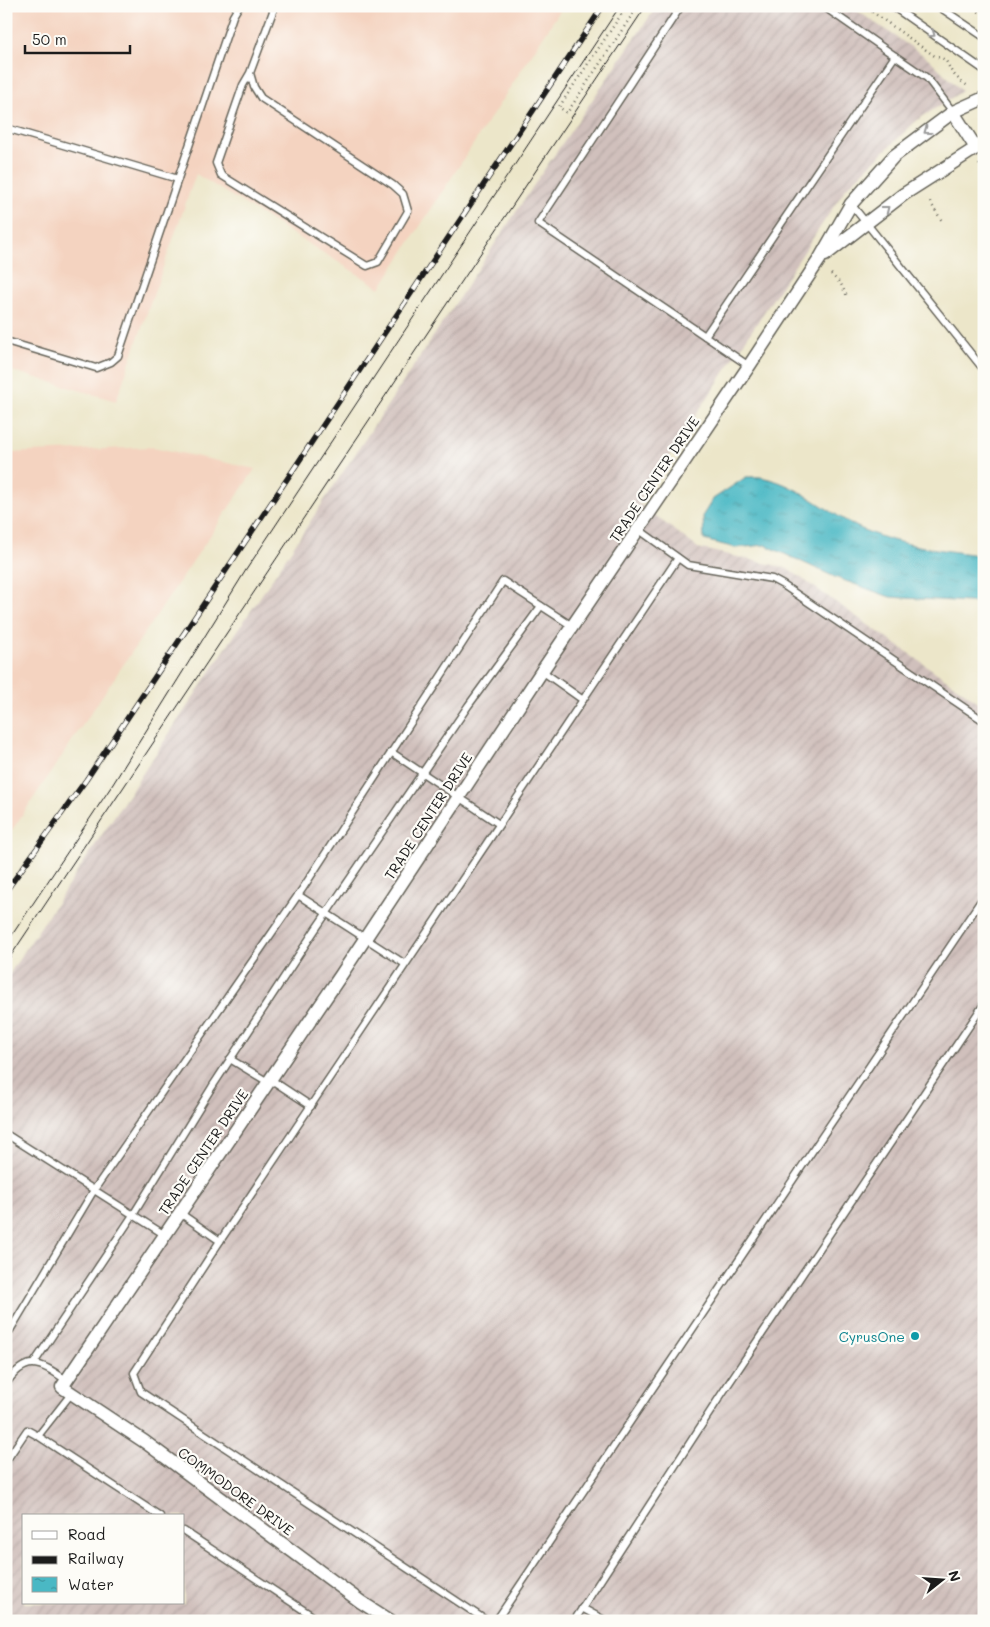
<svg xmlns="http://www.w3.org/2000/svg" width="990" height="1627" font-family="Mali,sans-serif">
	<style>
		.built { fill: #f4d3c0 }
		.industrial { fill: url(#industrial-furrows); fill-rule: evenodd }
		.water { fill: url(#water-ripples); stroke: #336a70 }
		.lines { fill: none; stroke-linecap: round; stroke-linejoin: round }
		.lane-casing { stroke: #656359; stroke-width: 9 }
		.street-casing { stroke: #656359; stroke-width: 15 }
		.path { stroke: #656359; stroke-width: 2.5; stroke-dasharray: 1 4; stroke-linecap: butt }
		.lane { stroke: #fff; stroke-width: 6 }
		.street { stroke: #fff; stroke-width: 12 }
		.tram { stroke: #1c1c1c; stroke-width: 1 }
		.rail-casing { stroke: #1c1c1c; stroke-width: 5.5 }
		.rail { stroke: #fdfcf7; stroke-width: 4; stroke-dasharray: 11; stroke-linecap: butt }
		.oneway { stroke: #999 }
		.culture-dot { fill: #0f9aa8; stroke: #fdfcf7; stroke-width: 2 }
		.labels { text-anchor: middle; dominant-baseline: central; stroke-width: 4.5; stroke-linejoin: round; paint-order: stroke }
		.street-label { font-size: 14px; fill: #1c1c1c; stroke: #fdfcf7 }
		.culture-label { font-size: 14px; fill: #0d838f; stroke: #fdfcf7; text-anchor: end }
	</style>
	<defs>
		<pattern id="industrial-furrows" width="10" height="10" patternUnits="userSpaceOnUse" patternTransform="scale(1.25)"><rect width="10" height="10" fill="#d0c0bc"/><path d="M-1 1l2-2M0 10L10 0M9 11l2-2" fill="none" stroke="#b2a4a1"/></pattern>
		<pattern id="water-ripples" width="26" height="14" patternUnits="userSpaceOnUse" patternTransform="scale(1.25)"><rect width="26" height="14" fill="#4ab8c4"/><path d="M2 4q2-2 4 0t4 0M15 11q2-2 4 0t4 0" fill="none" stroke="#3d959e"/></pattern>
	</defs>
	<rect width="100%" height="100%" fill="#fdfcf7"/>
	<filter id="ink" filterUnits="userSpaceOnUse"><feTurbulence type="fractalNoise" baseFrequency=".02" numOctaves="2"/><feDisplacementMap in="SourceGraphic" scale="10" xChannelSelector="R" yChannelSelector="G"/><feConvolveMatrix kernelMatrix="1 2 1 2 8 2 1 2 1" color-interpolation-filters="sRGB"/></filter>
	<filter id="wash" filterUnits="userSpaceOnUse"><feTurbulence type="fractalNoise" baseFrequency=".0096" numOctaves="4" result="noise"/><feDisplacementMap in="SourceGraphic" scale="20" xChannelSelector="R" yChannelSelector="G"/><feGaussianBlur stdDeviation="1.12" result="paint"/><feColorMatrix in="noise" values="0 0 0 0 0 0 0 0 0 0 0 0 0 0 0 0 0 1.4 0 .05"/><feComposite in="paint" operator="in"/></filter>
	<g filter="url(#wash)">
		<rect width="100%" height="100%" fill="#ece6c9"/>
		<g class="built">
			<polygon points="6,6 563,6 380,288 196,174 116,401 6,369"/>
			<polygon points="153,447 255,469 6,839 6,453"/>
		</g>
		<path class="industrial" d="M657 6H850L929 59 962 91 916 121 846 188 638 503 698 548 787 568 984 706V1621H6V979L544 170ZM24 1516H184V1603H24Z"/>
		<path class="water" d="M746 477C752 477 759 476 765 478 803 486 834 519 871 533 906 547 947 550 984 556V603L890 597 837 578 765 545 736 548 704 540 703 515 713 499Z"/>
	</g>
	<g filter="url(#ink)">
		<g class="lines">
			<g class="lane-casing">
				<g id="lane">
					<polyline points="681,6 538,223 705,336"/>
					<polyline points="823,6 895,56"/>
					<polyline points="892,6 984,70"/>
					<polyline points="938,6 984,37"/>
					<polyline points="250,73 254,87 261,98 393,185 403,194 408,211 378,262 367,266 221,175 216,163 243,85 250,73 275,6"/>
					<polyline points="6,128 178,179"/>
					<polyline points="851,204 984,370"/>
					<polyline points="6,341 96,368 111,362 118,356 233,16 239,6"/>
					<polyline points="749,366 705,336 895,56 927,78 953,112"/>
					<polyline points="638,529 688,565 772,579 783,585 984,721"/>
					<polyline points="542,671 583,700"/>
					<polyline points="391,752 499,824"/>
					<polyline points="298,895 405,964"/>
					<polyline points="230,1059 268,1082"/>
					<polyline points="270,1079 311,1106"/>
					<polyline points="6,1134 165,1235"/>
					<polyline points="180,1213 220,1241 134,1373 141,1392 487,1621"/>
					<polyline points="220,1241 678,558"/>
					<polyline points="6,1337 94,1190 303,888 503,581 572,626"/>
					<polyline points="34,1363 133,1215 212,1087 315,930 468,706 541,606"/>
					<path d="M6 1384C26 1354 40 1362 66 1380"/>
					<polyline points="38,1436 160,1516"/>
					<polyline points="6,1461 27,1430 38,1436 71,1394"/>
					<polyline points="184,1531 320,1621"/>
					<polyline points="582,1608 606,1621"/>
					<polyline points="6,1619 9,1621"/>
					<polyline points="496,1621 984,896"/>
					<polyline points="574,1621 723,1392 984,1004"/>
				</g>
			</g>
			<g class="street-casing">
				<g id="street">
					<polyline points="953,112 976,148"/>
					<polyline points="825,255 904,194 984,143"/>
					<polyline points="391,1621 361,1602 145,1442 62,1387 341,975 542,671 749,366 819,260 851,204 894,156 953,112 984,98"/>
				</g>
			</g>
			<g class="path">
				<polyline points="627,6 559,107 567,113 638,6"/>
				<path d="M864 6 936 57C949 58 946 65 953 73 957 79 964 83 969 87"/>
				<polyline points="970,6 984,15"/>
				<polyline points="979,164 984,171"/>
				<polyline points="930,202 942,221"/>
				<polyline points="831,274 841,284 847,296"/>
			</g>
			<use href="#lane" class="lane"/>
			<use href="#street" class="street"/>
			<g class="tram">
				<polyline points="6,944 113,784 246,570 620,6"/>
				<polyline points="6,963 646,6"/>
			</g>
			<g class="rail-casing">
				<polyline id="rail" points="6,891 86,780 603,6"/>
			</g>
			<use href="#rail" class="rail"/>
		</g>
		<defs><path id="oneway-chevron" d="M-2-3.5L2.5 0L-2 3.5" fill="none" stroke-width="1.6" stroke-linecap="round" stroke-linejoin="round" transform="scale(1.25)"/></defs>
		<g class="oneway">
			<use href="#oneway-chevron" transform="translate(932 34) rotate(35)"/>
			<use href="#oneway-chevron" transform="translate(927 131) rotate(144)"/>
			<use href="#oneway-chevron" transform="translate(886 209) rotate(-38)"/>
		</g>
	</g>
	<circle class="culture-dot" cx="915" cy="1336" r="5"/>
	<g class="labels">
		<g class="street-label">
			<text transform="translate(654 479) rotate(-56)">TRADE CENTER DRIVE</text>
			<text transform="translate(428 816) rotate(-57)">TRADE CENTER DRIVE</text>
			<text transform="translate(203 1152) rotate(-56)">TRADE CENTER DRIVE</text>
			<text transform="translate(236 1491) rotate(36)">COMMODORE DRIVE</text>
		</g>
		<g class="culture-label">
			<text x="905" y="1336">CyrusOne</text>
		</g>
	</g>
	<rect width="990" height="1627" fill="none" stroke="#fdfcf7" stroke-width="25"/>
	<rect x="22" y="1514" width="162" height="90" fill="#fdfcf7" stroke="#a3a29f"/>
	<rect x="32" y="1531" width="25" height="8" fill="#ffffff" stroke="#a3a29f"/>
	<text x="68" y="1540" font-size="15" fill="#1c1c1c">Road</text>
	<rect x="32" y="1556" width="25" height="8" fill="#1c1c1c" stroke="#a3a29f"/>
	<text x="68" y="1564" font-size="15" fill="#1c1c1c">Railway</text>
	<rect x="32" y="1577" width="25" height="15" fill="url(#water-ripples)" stroke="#a3a29f"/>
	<text x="68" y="1590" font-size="15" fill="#1c1c1c">Water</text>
	<g transform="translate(942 1580) rotate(73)" stroke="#fdfcf7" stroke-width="4" paint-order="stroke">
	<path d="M0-4L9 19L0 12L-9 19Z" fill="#1c1c1c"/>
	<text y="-8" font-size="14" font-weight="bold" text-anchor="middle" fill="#1c1c1c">N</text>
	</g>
	<path d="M25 45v8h105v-8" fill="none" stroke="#1c1c1c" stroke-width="2.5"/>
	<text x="32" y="45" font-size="15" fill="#1c1c1c" stroke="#fdfcf7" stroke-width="4" paint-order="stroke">50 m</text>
</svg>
